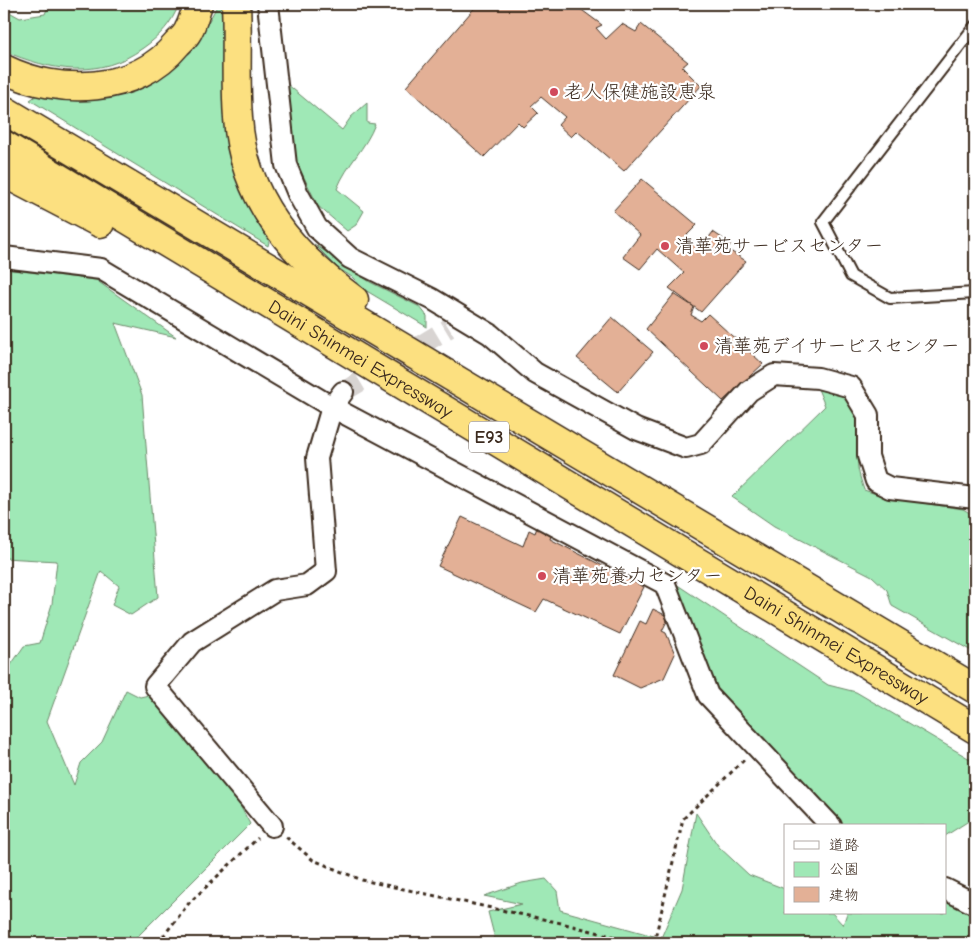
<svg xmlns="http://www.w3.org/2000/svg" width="979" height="947" font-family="'Comic Neue','Klee One',sans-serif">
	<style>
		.green { fill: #9fe8b6; stroke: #6d896a }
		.building { fill: #e3b096; stroke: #3b2a1e }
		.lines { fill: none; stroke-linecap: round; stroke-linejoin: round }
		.minor-tunnel { stroke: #d8d4d2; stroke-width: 20; stroke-dasharray: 20 10; stroke-linecap: butt }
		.service-casing { stroke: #3b2a1e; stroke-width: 14 }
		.minor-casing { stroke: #3b2a1e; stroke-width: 24 }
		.motorway-casing { stroke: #3b2a1e; stroke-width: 31 }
		.path { stroke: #3b2a1e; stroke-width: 3; stroke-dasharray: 4 4; stroke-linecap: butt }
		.service { stroke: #fff; stroke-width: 10 }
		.minor { stroke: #fff; stroke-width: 20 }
		.motorway { stroke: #fce080; stroke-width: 28 }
		.poi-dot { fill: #d1495b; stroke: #fff; stroke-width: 2 }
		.labels { text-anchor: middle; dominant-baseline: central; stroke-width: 4.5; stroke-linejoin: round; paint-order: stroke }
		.shield { fill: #fff; stroke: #766a62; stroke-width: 1 }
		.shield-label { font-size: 18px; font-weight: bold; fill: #3b2a1e }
		.poi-label { font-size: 19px; fill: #3b2a1e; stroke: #fff; text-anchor: start }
		.street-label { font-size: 19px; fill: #3b2a1e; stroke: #fff }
	</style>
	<rect width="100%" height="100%" fill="#fff"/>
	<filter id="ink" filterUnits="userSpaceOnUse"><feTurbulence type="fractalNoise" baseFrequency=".02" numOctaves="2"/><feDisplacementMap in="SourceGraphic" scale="10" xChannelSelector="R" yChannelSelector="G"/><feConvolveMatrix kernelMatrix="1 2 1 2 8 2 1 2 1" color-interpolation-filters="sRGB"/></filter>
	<g filter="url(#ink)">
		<g class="green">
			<path d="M49 4H179C172 23 160 36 143 48 99 80 51 71 4 51V9L20 18 45 14Z"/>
			<path d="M216 4H225L227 148C235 175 250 216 270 237L268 246 30 100 37 95C127 91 169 98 216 8Z"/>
			<path d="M287 84 342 130 351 117 367 103V123L375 124C366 148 347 164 337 189L364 211 356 225 347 231 318 206 296 161Z"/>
			<polygon points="314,244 370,282 420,307 427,316 427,327 365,290 352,277 338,268"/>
			<polygon points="4,269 96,280 176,337 115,323 142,395 158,597 131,615 112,605 119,586 101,571 47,721 74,785 81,763 102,742 126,690 140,697 149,695 230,787 250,824 131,943 4,943 4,675 24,646 40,643 52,604 57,561 4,558"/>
			<path d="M818 389C873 397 854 428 858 468 859 475 862 483 864 490L888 498 963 509 975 516V653L892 606 887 590 872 576 774 526 732 497 825 406Z"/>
			<polygon points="676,584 828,685 856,692 975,762 975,817 945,836 945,826 843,826 837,822 715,686"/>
			<polygon points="696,813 719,847 749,875 785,889 785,913 832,913 843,925 847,913 945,913 945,896 975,911 975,943 496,943 488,912 522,904 484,896 522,883 546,879 557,891 560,910 661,938 682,889"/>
		</g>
		<g class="building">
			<polygon points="478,4 561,4 570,10 575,5 602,25 596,28 606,39 622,24 636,32 641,24 688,62 682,67 701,86 624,171 577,131 571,137 558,125 565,117 541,97 531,106 538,113 523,127 518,122 484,157 406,87"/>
			<polygon points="642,179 697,225 686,236 701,248 713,232 731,244 727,249 746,261 701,312 669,288 684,273 657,249 640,269 623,257 640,235 613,211"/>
			<polygon points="674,294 694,307 691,315 701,321 708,314 763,364 723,401 646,329"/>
			<polygon points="612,317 653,352 618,392 577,358"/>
			<polygon points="462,517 523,546 529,530 535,533 539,522 554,528 550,539 644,587 620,634 544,599 536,612 438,566"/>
			<polygon points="653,609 669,617 662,631 666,633 675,654 664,678 640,688 614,675 640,621 646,624"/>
		</g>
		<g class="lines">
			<polyline class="minor-tunnel" points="343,392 449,328"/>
			<g class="service-casing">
				<polyline id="service" points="975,26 823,222 851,276 890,298 975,293"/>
			</g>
			<g class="minor-casing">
				<g id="minor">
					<polyline points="268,4 286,165 298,194 317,228 350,258 432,299 490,334 535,373 636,429 686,448 701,444 749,391 774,375 818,378 851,387 868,415 868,456 876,481 890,488 975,498"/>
					<polyline points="4,257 101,269 332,407 665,584 708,695 831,826"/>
					<polyline points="272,826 155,686 192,642 275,590 307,585 326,571 317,458 332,407 343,392"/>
					<polyline points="945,889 975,904"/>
				</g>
			</g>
			<g class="motorway-casing">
				<g id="motorway">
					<path d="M236 4C238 42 235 80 238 118 243 199 292 254 354 300"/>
					<path d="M4 69C59 96 136 94 177 44 181 40 187 35 189 29 193 22 195 12 198 4"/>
					<polyline points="4,110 975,689"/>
					<path id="s1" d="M4 145 975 729"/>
					<polyline points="4,173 100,223"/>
				</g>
			</g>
			<g class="path">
				<polyline points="286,837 313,860 362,880 561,923 638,943"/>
				<polyline points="158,943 189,903 258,838"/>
				<polyline points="654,943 683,819 744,760"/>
			</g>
			<use href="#service" class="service"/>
			<use href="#minor" class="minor"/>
			<use href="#motorway" class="motorway"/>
		</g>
	</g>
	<g class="poi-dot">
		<circle cx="554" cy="92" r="5"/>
		<circle cx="665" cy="246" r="5"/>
		<circle cx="704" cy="346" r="5"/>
		<circle cx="542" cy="576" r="5"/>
	</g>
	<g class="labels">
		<rect class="shield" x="469" y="421.5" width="40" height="31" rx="4"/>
		<g class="shield-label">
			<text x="489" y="437">E93</text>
		</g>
		<g class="poi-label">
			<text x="564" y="92">老人保健施設恵泉</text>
			<text x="675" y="246">清華苑サービスセンター</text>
			<text x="714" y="346">清華苑デイサービスセンター</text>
			<text x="552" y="576">清華苑養力センター</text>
		</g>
		<g class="street-label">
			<text stroke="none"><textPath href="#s1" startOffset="416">Daini Shinmei Expressway</textPath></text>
			<text stroke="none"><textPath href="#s1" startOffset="971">Daini Shinmei Expressway</textPath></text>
		</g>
	</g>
	<rect width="979" height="947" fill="none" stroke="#fff" stroke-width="20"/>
	<rect x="10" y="10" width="959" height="927" fill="none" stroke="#3b2a1e" stroke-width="2" filter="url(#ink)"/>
	<rect x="784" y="824" width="162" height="90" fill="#ffffff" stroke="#b1aaa5"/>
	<rect x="794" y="841" width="25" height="8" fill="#ffffff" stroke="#b1aaa5"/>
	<text x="829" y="850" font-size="15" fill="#3b2a1e">道路</text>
	<rect x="794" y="862" width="25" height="15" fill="#9fe8b6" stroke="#b1aaa5"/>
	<text x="829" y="874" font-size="15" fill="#3b2a1e">公園</text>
	<rect x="794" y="887" width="25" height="15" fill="#e3b096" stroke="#b1aaa5"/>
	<text x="829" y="900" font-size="15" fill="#3b2a1e">建物</text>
</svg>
